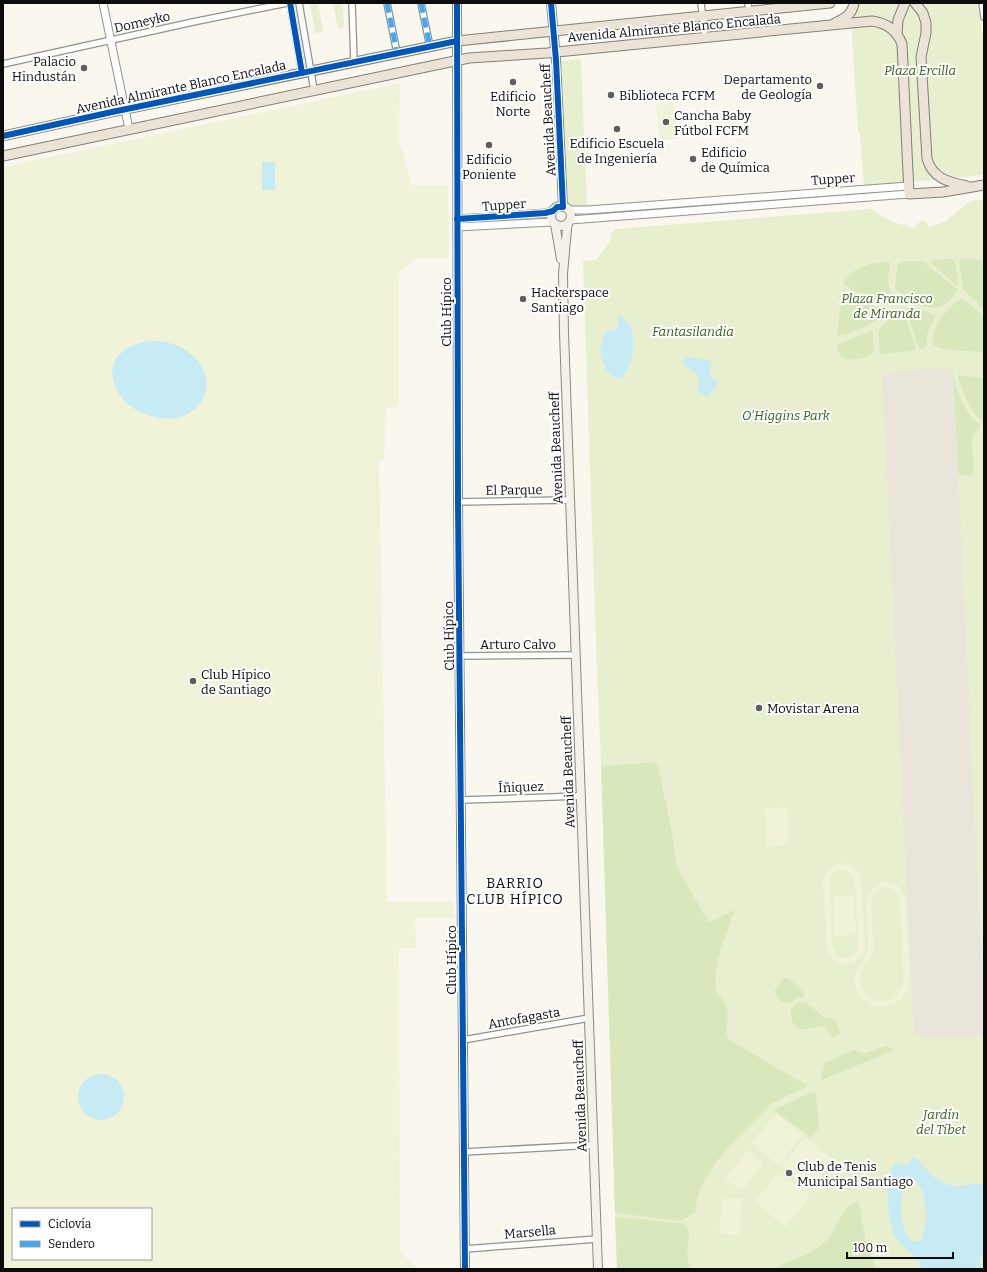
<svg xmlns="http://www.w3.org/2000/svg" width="987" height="1272" font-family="Bitter,serif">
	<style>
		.green { fill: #e7efcf }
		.forest { fill: #d9e7bd }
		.pitch { fill: #f0f3d8; fill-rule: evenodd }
		.plaza { fill: #eae5db }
		.water { fill: #c6ebf4; fill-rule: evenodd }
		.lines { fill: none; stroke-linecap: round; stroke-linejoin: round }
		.minor-casing { stroke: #93928e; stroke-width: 8 }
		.tertiary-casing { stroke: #93928e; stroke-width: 9 }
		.secondary-casing { stroke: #8a8885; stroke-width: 10 }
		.primary-casing { stroke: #807f7c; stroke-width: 11 }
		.minor { stroke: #fefefd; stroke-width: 5.5 }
		.tertiary { stroke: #fefefd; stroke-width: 7 }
		.secondary { stroke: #f4f1e8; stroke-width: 8 }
		.primary { stroke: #ece3d7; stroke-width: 9 }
		.quiet { stroke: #3fa9f5; stroke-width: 5; stroke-dasharray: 10 5; stroke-linecap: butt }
		.cycleway-casing { stroke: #fff; stroke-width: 8 }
		.cycleway { stroke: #0057b8; stroke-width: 6 }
		.poi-dot { fill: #5f5e5b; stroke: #fff; stroke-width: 1.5 }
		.labels { text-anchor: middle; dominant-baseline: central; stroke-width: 4; stroke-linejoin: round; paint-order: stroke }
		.street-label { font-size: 13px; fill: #0c0c0c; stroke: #fff }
		.poi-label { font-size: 13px; fill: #0c0c0c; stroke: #fff; text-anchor: start }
		.park-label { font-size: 13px; font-style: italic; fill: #36631c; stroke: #fff }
		.neighbourhood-label { font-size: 14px; letter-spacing: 1px; fill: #0c0c0c; stroke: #fff }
	</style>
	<rect width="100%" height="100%" fill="#faf7ef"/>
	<g class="green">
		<polygon points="310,3 318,3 323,32 315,33"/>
		<polygon points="333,3 343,3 344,28 338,29"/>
		<polygon points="870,3 977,3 984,42 984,175 864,186 860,133 858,133 852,33 854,5"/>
		<polygon points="581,59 587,206 573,207 568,203 566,196 559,61"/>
		<path d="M984 200V1269H617L606 886 596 641 583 261 596 260 611 240V234L616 229 872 209C885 220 899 225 916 228L917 224 922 221 926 222 929 227 945 222 970 201Z"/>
	</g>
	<g class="forest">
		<polygon points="970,258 984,261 984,309 963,289 959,260 960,259"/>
		<polygon points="948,259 951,259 955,262 958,287 932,264 932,260"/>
		<path d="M903 261H922L957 289 956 294C949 301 945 307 934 308L906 303 902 295 895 288V285L898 264Z"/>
		<path d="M889 262 890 265 888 280 889 288 899 300 898 304C884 310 855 293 844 284V281C856 266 871 262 889 262Z"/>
		<path d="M843 290C847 292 850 296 854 298 864 305 877 307 889 309V311C881 319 848 338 837 335L842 292Z"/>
		<path d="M962 299 966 301 984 317V352C973 351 940 351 933 345 931 325 945 313 958 300Z"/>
		<path d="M907 308C917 309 927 309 935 316V318L927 334V346L924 349H921L919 348 906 310Z"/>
		<polygon points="900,310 903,310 904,312 916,350 882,354 879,351 879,329 891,317"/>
		<path d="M871 331 873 333 874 352C870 357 852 361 846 359 842 359 840 356 839 353 837 349 836 347 838 344Z"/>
		<path d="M953 375C958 394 965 414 981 426 979 430 973 434 972 439 971 450 976 466 972 475L964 476 958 473Z"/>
		<path d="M957 375 984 378V422C970 413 963 391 957 375Z"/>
		<path d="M657 762 672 833 677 866 684 880 709 922 735 910C728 930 712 965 716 987 717 995 725 1001 727 1009 730 1018 724 1027 728 1039L808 1086 772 1103 738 1137 716 1162 702 1185 698 1196 695 1212 681 1221 615 1213 601 766Z"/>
		<polygon points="785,978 789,979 804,992 804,997 800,998 797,997 791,1003 782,1002 774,992 782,980"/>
		<path d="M799 1002H805L824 1017 834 1019 837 1024 840 1033 833 1038 825 1027C814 1025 801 1035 794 1024 790 1019 791 1014 791 1008Z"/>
		<polygon points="886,1046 892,1048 892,1051 821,1080 824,1065 826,1062 854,1050 866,1053"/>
		<polygon points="811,1092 816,1094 819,1127 811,1138 774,1110"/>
		<path d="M857 1201 859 1203 867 1247 876 1269H773C790 1259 810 1256 825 1242 836 1232 841 1206 857 1201Z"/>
		<polygon points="615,1217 680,1223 686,1226 689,1232 687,1257 690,1269 617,1269"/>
	</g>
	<g class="pitch">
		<path d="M400 83 399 141 412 185H448L449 258 415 259 399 273V407L386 408 384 460H379L387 902H453L454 918H415L416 948H399L400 1251 418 1269H3V167ZM13 1209H151V1259H13Z"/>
		<polygon points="673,103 677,139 660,140 656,105"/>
		<polygon points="787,807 789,845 767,846 765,808"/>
		<path d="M843 863C852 865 858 869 861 877L865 944C864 968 836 972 827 951L823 883C824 872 831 864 843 863ZM840 870C848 870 854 874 855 882L858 948 855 954 846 958 837 955 832 945 830 880 833 873Z"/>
		<path d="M887 882 898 886 905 897 910 980C906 1014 858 1015 855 982 854 968 866 961 868 948L866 900C869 889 876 883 887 882ZM883 888C891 888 897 891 900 898L904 980C901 1004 868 1009 861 984 857 969 874 961 874 945 873 934 870 907 872 898 874 893 878 890 883 888Z"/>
		<polygon points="854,896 856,935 834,936 833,897"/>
		<polygon points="776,1113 803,1135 778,1165 751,1143"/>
		<polygon points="805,1137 834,1160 810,1190 781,1167"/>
		<polygon points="747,1150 764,1163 742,1191 725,1179"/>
		<polygon points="779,1171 810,1196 786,1227 754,1202"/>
		<polygon points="722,1197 742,1198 739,1235 719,1234"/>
	</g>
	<polygon class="plaza" points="918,369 953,369 984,1018 984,1036 971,1037 950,1038 926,1037 914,1035 882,375"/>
	<g class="water">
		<rect x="262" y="162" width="13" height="28"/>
		<path d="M618 314C640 325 637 363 621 378 605 379 602 359 600 346H603V339L607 330H615L618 328Z"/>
		<path d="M152 341C165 341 177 344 187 351 212 369 215 399 186 415 180 418 170 419 163 418 109 414 88 347 152 341Z"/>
		<path d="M686 357 711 361C712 370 704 379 719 381L708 397 697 390C703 375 696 372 684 366L683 361Z"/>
		<circle cx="101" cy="1097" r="23"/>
		<path d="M913 1157 916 1158C929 1171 938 1187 959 1186 967 1186 975 1183 984 1184V1254L981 1256 979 1262 983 1269H923C920 1266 919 1261 916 1258 910 1251 902 1247 897 1239 887 1223 883 1179 895 1164L898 1163 906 1165 909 1164ZM915 1181C928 1188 928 1229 922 1240L914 1242C898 1235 894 1184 915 1181Z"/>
	</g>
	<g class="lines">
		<g class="minor-casing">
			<g id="minor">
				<polyline points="290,3 302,73"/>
				<polyline points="299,3 314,90"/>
				<polyline points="352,3 354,62"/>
				<polyline points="387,3 397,53"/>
				<polyline points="421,3 430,47"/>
				<polyline points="701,3 705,37"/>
				<polyline points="748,3 749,12"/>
				<polyline points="982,3 984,17"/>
				<polyline points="3,64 193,22 287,3"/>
				<polyline points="458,502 570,500"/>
				<polyline points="460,656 576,655"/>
				<polyline points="462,800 581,796"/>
				<polyline points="463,1040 589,1018"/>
				<polyline points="464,1152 594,1145"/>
				<polyline points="465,1249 597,1239"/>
			</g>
		</g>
		<g class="tertiary-casing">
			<g id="tertiary">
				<polyline points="103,3 129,129"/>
				<polyline points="568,210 588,210 908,186"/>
				<polyline points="457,219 545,213 553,211"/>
				<polyline points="570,220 909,194"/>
				<polyline points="457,227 553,222"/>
			</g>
		</g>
		<g class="secondary-casing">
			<g id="secondary">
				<polyline points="457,3 458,502 465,1269"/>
				<polyline points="551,3 556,60 563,207"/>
				<circle cx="561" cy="216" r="10"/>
				<polyline points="568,223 567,229 563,274 564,333 598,1269"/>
				<polyline points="555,224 561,259"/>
			</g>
		</g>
		<g class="primary-casing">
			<g id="primary">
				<path d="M915 3 923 13 926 23V33L921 57 927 159C933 179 949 182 967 186"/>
				<path d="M835 23C845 18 852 15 854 3"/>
				<polyline points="897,34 898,20 905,3"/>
				<polyline points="3,136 112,112 457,41 830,3"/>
				<path d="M3 156 469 58 547 53 872 21C887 23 897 31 902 44L909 194 943 192 984 185"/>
			</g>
		</g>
		<use href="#minor" class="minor"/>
		<use href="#tertiary" class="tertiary"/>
		<use href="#secondary" class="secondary"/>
		<use href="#primary" class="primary"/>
		<g class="quiet">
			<polyline points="387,3 397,53"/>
			<polyline points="421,3 430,47"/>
		</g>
		<g class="cycleway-casing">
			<g id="cycleway">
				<polyline points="290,3 302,73"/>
				<polyline points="457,3 458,502 465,1269"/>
				<polyline points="3,136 112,112 457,41"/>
				<polyline points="457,219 545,213 553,211 557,207 563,207 556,60 551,3"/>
			</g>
		</g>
		<use href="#cycleway" class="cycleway"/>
	</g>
	<g class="poi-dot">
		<circle cx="84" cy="68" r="4"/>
		<circle cx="513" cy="82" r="4"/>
		<circle cx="820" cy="86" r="4"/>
		<circle cx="611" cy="95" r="4"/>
		<circle cx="666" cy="122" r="4"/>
		<circle cx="617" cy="129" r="4"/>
		<circle cx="489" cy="145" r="4"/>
		<circle cx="693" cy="159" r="4"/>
		<circle cx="523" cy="299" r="4"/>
		<circle cx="193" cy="681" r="4"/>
		<circle cx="759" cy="708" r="4"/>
		<circle cx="789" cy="1173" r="4"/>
	</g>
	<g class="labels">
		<g class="street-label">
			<text transform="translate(142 22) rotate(-13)">Domeyko</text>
			<text transform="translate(674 28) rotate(-5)">Avenida Almirante Blanco Encalada</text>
			<text transform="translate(181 87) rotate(-12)">Avenida Almirante Blanco Encalada</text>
			<text transform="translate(548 120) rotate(-93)">Avenida Beaucheff</text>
			<text transform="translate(833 179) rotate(-4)">Tupper</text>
			<text transform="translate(504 205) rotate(-4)">Tupper</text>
			<text transform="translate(446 312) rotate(-90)">Club Hípico</text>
			<text transform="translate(556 448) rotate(-92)">Avenida Beaucheff</text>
			<text transform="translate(514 490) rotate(-1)">El Parque</text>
			<text transform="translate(449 636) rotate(-91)">Club Hípico</text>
			<text x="518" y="644">Arturo Calvo</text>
			<text transform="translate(568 772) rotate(-92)">Avenida Beaucheff</text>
			<text transform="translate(521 787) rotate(-2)">Íñiquez</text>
			<text transform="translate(451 960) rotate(-90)">Club Hípico</text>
			<text transform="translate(524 1018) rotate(-10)">Antofagasta</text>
			<text transform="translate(580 1096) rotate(-92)">Avenida Beaucheff</text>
			<text transform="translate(530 1232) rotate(-5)">Marsella</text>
		</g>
		<g class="poi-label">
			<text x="76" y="61" text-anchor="end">Palacio<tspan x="76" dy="15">Hindustán</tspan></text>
			<text x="812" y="79" text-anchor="end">Departamento<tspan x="812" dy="15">de Geología</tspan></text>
			<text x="619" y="95">Biblioteca FCFM</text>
			<text x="513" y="96" text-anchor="middle">Edificio<tspan x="513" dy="15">Norte</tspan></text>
			<text x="674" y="115">Cancha Baby<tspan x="674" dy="15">Fútbol FCFM</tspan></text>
			<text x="617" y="143" text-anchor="middle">Edificio Escuela<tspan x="617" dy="15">de Ingeniería</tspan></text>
			<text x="701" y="152">Edificio<tspan x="701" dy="15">de Química</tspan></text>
			<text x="489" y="159" text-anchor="middle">Edificio<tspan x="489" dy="15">Poniente</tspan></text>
			<text x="531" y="292">Hackerspace<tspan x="531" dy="15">Santiago</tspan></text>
			<text x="201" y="674">Club Hípico<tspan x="201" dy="15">de Santiago</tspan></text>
			<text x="767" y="708">Movistar Arena</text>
			<text x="797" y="1166">Club de Tenis<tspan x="797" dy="15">Municipal Santiago</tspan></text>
		</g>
		<g class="park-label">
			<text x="920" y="70">Plaza Ercilla</text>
			<text x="887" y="298">Plaza Francisco<tspan x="887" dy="15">de Miranda</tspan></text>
			<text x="693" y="331">Fantasilandia</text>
			<text x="786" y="415">O'Higgins Park</text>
			<text x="941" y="1114">Jardín<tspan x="941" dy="15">del Tíbet</tspan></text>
		</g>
		<g class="neighbourhood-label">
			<text x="515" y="883">BARRIO<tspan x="515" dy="16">CLUB HÍPICO</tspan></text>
		</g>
	</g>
	<rect width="987" height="1272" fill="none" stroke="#0c0c0c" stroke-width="8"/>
	<rect x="12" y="1208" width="140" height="52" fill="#ffffff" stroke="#9e9e9e"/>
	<rect x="20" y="1221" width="20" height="6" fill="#0057b8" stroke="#9e9e9e"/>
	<text x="48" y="1228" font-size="12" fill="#0c0c0c">Ciclovía</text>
	<rect x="20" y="1241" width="20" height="6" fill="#3fa9f5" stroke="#9e9e9e"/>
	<text x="48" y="1248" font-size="12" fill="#0c0c0c">Sendero</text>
	<path d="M847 1252v6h106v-6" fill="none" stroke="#0c0c0c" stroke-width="2"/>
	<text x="853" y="1252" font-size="12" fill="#0c0c0c" stroke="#ffffff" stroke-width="3" paint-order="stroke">100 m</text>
</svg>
